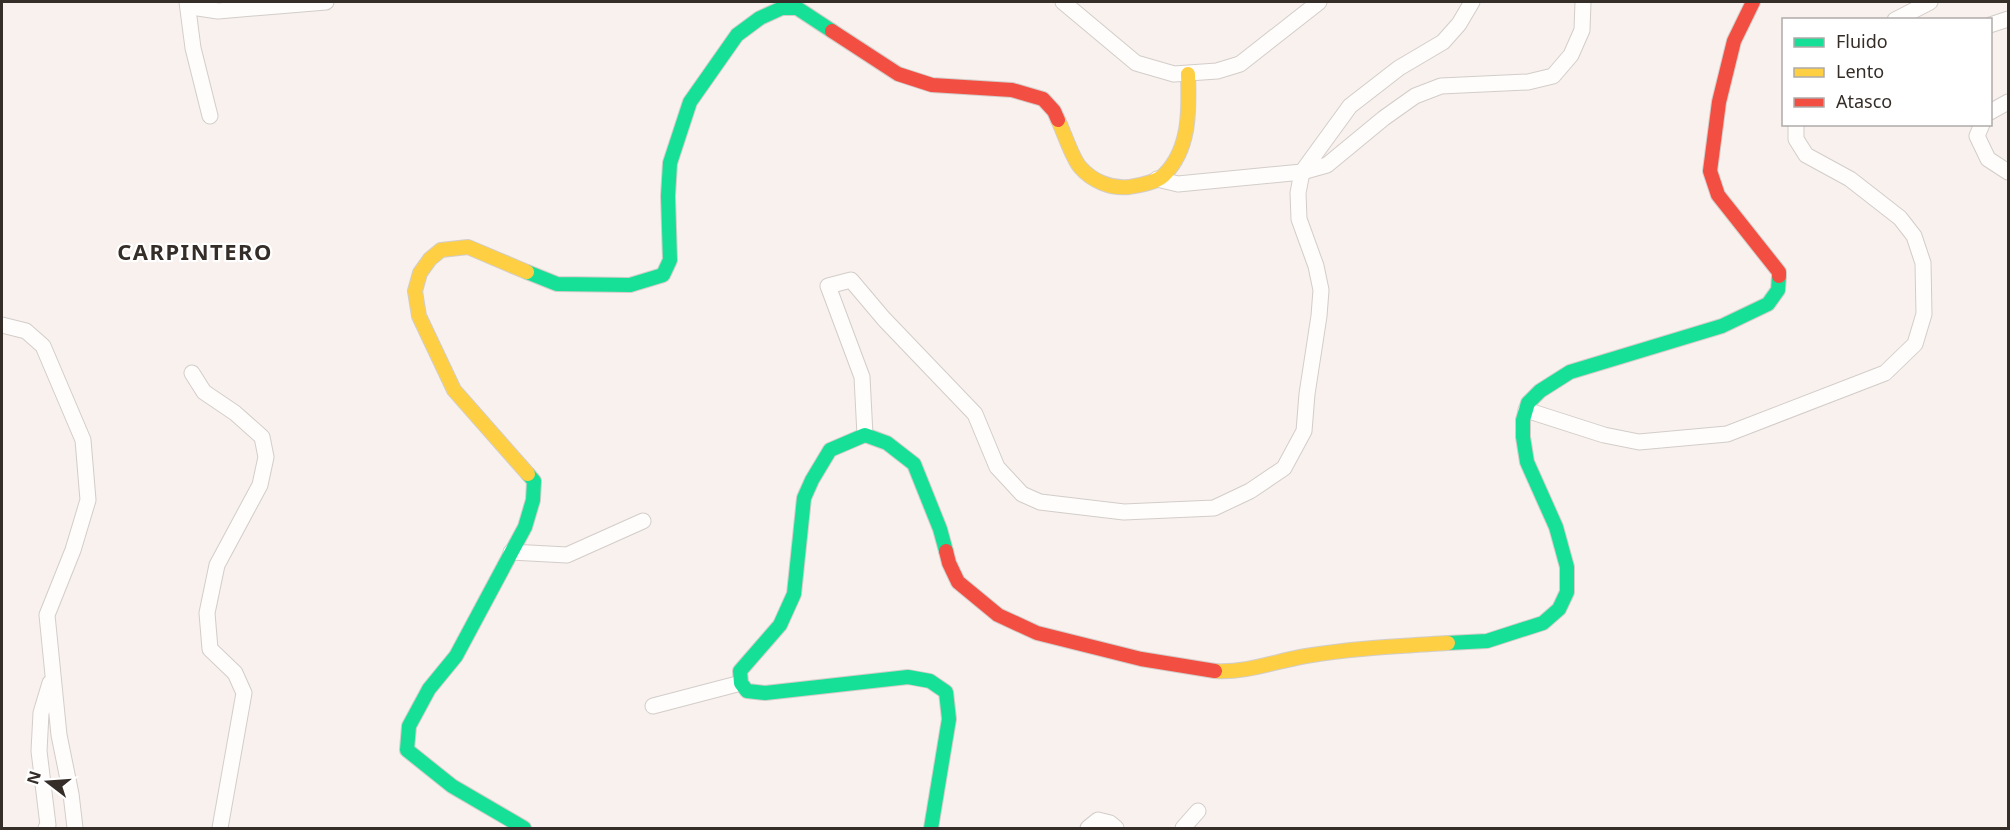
<svg xmlns="http://www.w3.org/2000/svg" width="2010" height="830" font-family="'Noto Sans',sans-serif">
	<style>
		.lines { fill: none; stroke-linecap: round; stroke-linejoin: round }
		.street-casing { stroke: #d3cdc9; stroke-width: 17 }
		.fast-casing { stroke: #d3cdc9; stroke-width: 16 }
		.slow-casing { stroke: #d3cdc9; stroke-width: 16 }
		.jam-casing { stroke: #d3cdc9; stroke-width: 16 }
		.street { stroke: #fefdfc; stroke-width: 15 }
		.fast { stroke: #16e098; stroke-width: 14 }
		.slow { stroke: #ffcf43; stroke-width: 14 }
		.jam { stroke: #f24e42; stroke-width: 14 }
		.labels { text-anchor: middle; dominant-baseline: central; stroke-width: 4.5; stroke-linejoin: round; paint-order: stroke }
		.district-label { font-size: 22px; font-weight: bold; letter-spacing: 1.5px; fill: #342d28; stroke: #fff }
	</style>
	<rect width="100%" height="100%" fill="#f8f1ed"/>
	<g class="lines">
		<g class="street-casing">
			<g id="street">
				<polyline points="187,2 193,48 210,116"/>
				<polyline points="188,2 198,8 218,11 326,2"/>
				<polyline points="1063,2 1136,63 1174,74 1217,71 1240,64 1319,2"/>
				<polyline points="1895,20 1930,2"/>
				<polyline points="1990,25 2008,19"/>
				<polyline points="1990,112 2008,102"/>
				<polyline points="1982,124 1977,136 1988,159 2008,172"/>
				<polyline points="1157,179 1178,184 1302,172 1327,165 1384,118 1415,96 1441,86 1528,82 1553,76 1571,55 1582,30 1583,2"/>
				<polyline points="2,325 26,331 43,346 83,440 88,500 73,550 47,615 59,735 71,794 75,828"/>
				<polyline points="192,373 204,392 235,413 262,437 266,457 260,485 217,565 207,613 210,649 235,673 244,693 220,828"/>
				<polyline points="1526,410 1604,435 1639,442 1727,434 1885,373 1915,344 1924,314 1923,263 1914,236 1900,218 1850,179 1806,155 1796,139 1796,124"/>
				<polyline points="865,435 862,377 828,286 851,280 884,319 975,414 997,467 1022,494 1040,502 1124,512 1214,508 1250,491 1284,468 1304,431 1307,394 1319,316 1321,290 1316,266 1299,219 1298,193 1302,172 1350,106 1399,68 1443,42 1459,24 1472,2"/>
				<polyline points="511,552 567,555 643,521"/>
				<polyline points="653,706 741,683"/>
				<polyline points="46,828 48,825 39,751 41,713 50,683"/>
				<polyline points="1088,828 1098,820 1110,823 1116,828"/>
				<polyline points="1183,828 1198,811"/>
			</g>
		</g>
		<g class="fast-casing">
			<g id="fast">
				<polyline points="527,272 557,284 630,285 663,275 670,260 668,196 670,163 690,102 737,35 760,18 782,8 797,8 832,31"/>
				<polyline points="1448,643 1487,641 1543,623 1559,609 1567,592 1567,567 1556,527 1527,462 1523,437 1523,420 1528,403 1540,391 1570,372 1722,326 1768,304 1778,290 1779,276"/>
				<polyline points="524,828 452,786 407,750 409,726 429,689 456,656 525,527 533,500 534,481 528,474"/>
				<polyline points="931,828 949,719 946,692 930,681 908,677 765,693 747,691 741,683 740,671 780,625 794,594 804,498 812,480 830,450 865,435 887,443 914,464 940,529 946,551"/>
			</g>
		</g>
		<g class="slow-casing">
			<g id="slow">
				<path d="M1058 120C1064 132 1072 158 1080 167 1092 181 1111 189 1129 187 1140 185 1156 183 1164 175 1191 148 1189 108 1188 74"/>
				<polyline points="527,272 468,247 441,250 430,259 420,273 415,291 419,316 454,390 528,474"/>
				<path d="M1215 671C1246 673 1276 661 1306 656 1353 648 1400 646 1448 643"/>
			</g>
		</g>
		<g class="jam-casing">
			<g id="jam">
				<polyline points="1753,2 1734,41 1719,102 1710,171 1718,195 1779,272 1779,276"/>
				<polyline points="832,31 898,74 932,85 1012,90 1043,99 1054,111 1058,120"/>
				<polyline points="946,551 949,563 958,582 998,615 1037,633 1141,659 1215,671"/>
			</g>
		</g>
		<use href="#street" class="street"/>
		<use href="#fast" class="fast"/>
		<use href="#slow" class="slow"/>
		<use href="#jam" class="jam"/>
	</g>
	<g class="labels">
		<g class="district-label">
			<text x="195" y="251">CARPINTERO</text>
		</g>
	</g>
	<rect width="2010" height="830" fill="none" stroke="#342d28" stroke-width="6"/>
	<rect x="1782" y="18" width="210" height="108" fill="#ffffff" stroke="#aeaba9" stroke-width="1.5"/>
	<rect x="1794" y="38" width="30" height="9" fill="#16e098" stroke="#aeaba9" stroke-width="1.5"/>
	<text x="1836" y="48" font-size="18" fill="#342d28">Fluido</text>
	<rect x="1794" y="68" width="30" height="9" fill="#ffcf43" stroke="#aeaba9" stroke-width="1.5"/>
	<text x="1836" y="78" font-size="18" fill="#342d28">Lento</text>
	<rect x="1794" y="98" width="30" height="9" fill="#f24e42" stroke="#aeaba9" stroke-width="1.5"/>
	<text x="1836" y="108" font-size="18" fill="#342d28">Atasco</text>
	<g transform="translate(48 782) rotate(287)" stroke="#ffffff" stroke-width="4.5" paint-order="stroke">
	<path d="M0-4.5L10 22L0 15L-10 22Z" fill="#342d28"/>
	<text y="-9" font-size="16" font-weight="bold" text-anchor="middle" fill="#342d28">N</text>
	</g>
</svg>
